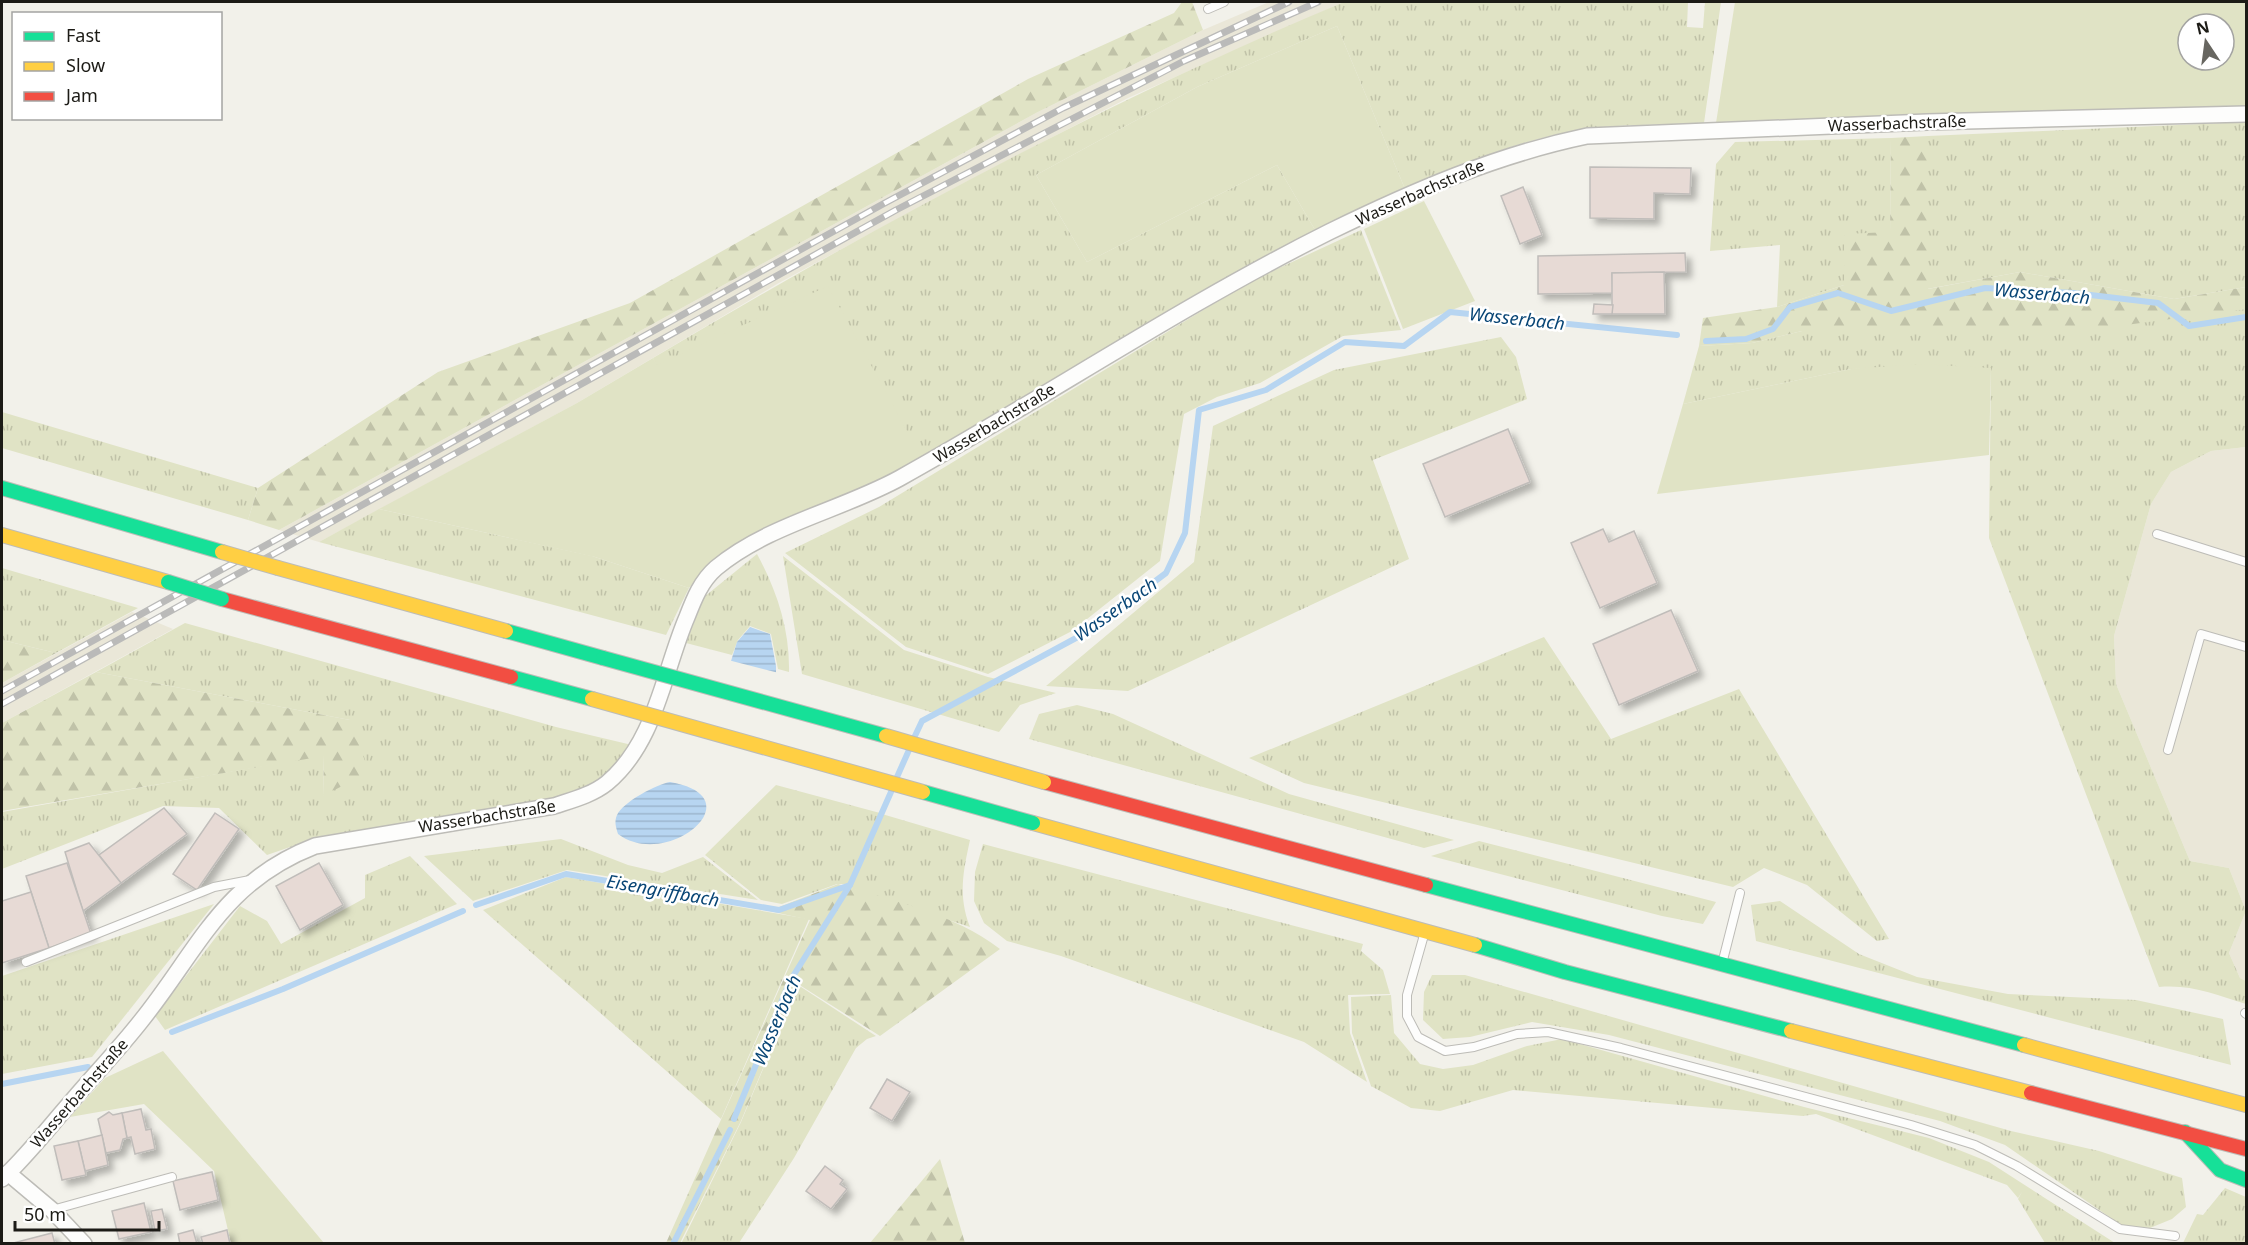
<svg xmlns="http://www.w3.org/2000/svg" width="2248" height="1245" font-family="'Noto Sans',sans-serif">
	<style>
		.built { fill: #eae7d8 }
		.grass { fill: url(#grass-tufts) }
		.forest { fill: url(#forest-firs) }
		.garden { fill: #e0e3c5; fill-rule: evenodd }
		.water { fill: url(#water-rules) }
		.pier { fill: #f2f1ea }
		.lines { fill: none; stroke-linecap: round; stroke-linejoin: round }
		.stream { stroke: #b7d5f1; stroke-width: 6 }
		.building { fill: #e7dad5; stroke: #c0bdba; stroke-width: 1.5; filter: url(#shadow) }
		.lane-casing { stroke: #bdbcb7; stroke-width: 10 }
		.street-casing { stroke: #bdbcb7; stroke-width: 18 }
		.fast-casing { stroke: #bdbcb7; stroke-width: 16 }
		.slow-casing { stroke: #bdbcb7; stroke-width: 16 }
		.jam-casing { stroke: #bdbcb7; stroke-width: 16 }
		.lane { stroke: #fdfdfc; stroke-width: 8 }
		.street { stroke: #fdfdfc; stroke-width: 15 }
		.fast { stroke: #16e098; stroke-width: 14 }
		.slow { stroke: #ffcf43; stroke-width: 14 }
		.jam { stroke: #f24e42; stroke-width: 14 }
		.rail-casing { stroke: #babab9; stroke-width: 7 }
		.rail { stroke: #fff; stroke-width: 4.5; stroke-dasharray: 14; stroke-linecap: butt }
		.fast-bridge-casing { stroke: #bdbcb7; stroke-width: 16; stroke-linecap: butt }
		.slow-bridge-casing { stroke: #bdbcb7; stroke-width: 16; stroke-linecap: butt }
		.fast-bridge { stroke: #16e098; stroke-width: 14 }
		.slow-bridge { stroke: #ffcf43; stroke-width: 14 }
		.labels { text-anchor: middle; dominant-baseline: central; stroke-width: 5; stroke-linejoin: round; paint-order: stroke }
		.street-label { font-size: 16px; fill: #1c1b16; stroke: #fff }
		.water-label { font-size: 18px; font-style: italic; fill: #084575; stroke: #fff }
	</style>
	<defs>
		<pattern id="grass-tufts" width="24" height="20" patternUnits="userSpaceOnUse" patternTransform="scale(1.5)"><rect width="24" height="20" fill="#e0e3c5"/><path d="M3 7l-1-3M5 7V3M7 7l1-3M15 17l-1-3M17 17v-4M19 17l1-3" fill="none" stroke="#c0c2a8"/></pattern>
		<pattern id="forest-firs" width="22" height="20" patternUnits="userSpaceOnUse" patternTransform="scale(1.5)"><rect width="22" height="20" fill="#e0e3c5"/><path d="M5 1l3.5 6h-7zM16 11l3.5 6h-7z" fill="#c0c2a8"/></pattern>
		<pattern id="water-rules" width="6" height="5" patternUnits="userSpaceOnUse" patternTransform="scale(1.5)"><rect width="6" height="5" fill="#b7d5f1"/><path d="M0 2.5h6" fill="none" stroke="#9db6ce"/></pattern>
		<filter id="shadow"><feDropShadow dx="5.5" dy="5.5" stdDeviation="3" flood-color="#0004"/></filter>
	</defs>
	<rect width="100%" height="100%" fill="#f2f1ea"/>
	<g class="built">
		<polygon points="1269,2 1344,2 1128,98 962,184 777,284 577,403 319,542 279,530 1036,113 1203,30"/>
		<polygon points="2246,447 2246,981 2240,978 2229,953 2246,911 2229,868 2190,861 2116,684 2114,636 2151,504 2171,472 2211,451"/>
		<polygon points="132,612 173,629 2,723 2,683"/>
	</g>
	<g class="grass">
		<path d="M1344 2H1688L1687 27 1703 28 1705 2H1721L1704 123C1667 125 1630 124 1593 128 1527 136 1466 163 1405 189L1337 26 1197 87 1036 175 1087 262 1277 165 1315 230 1219 282 922 459 656 365 653 358C876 225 1105 102 1344 2Z"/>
		<polygon points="2246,122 2246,287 2174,299 2020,272 1927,289 1928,136"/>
		<polygon points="1891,138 1890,232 1844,285 1777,307 1780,245 1710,251 1716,164 1735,142"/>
		<polygon points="1361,230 1401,330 1343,336 1260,383 1217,397 1184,414 1160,561 1072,631 988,674 906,647 785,553 879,507 1251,281"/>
		<path d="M2246 309V447L2211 451 2171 472 2151 504 2114 636 2116 684 2190 861 2229 868 2246 911 2229 953 2240 978 2246 981V1004C2217 995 2191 984 2159 987L1989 538 1991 368 1851 369 1683 404 1699 346 1752 343 1802 331Z"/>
		<polygon points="1501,337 1516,357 1527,399 1373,460 1409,559 1128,691 1046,686 1194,562 1213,426 1334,370"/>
		<polygon points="2,412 258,488 248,520 2,448"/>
		<polygon points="379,509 592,556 689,588 666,635 319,542"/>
		<path d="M757 554C777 591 790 630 789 672L778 669 771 634 750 626 738 640 732 655 686 643 704 597Z"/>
		<polygon points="783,556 904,650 988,677 1056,693 1020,705 999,732 802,674"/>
		<polygon points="2,568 138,608 56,653 2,640"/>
		<path d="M185 623 556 727 632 745C605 780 594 788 551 800L322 836 267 855 219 808 163 806 2 869V812L324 755 323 796 350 720 96 672Z"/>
		<polygon points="1544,637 1611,739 1739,689 1889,939 1877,941 1807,885 1764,868 1733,887 1304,783 1249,758"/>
		<polygon points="1077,705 1113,714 1289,794 1454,840 1424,848 1029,739 1039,714"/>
		<polygon points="776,785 880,813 849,884 837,884 782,904 761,900 705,855"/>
		<path d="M882 814 970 840C963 872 958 896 970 927L850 888Z"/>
		<polygon points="561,839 628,865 662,873 703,857 758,900 567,870 473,901 424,856"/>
		<polygon points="1479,841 1716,902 1703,924 1662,916 1431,856"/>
		<polygon points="983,844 1363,944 1361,951 1383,970 1390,994 1348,995 1350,1033 1367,1082 1304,1042 1061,956 1007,941 984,923 974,901 975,872"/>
		<polygon points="410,856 457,904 165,1030 155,1016 240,906 267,921 281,944 365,898 365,875"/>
		<polygon points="566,877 809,919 721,1119 483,910"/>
		<polygon points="1780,901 1859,954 1917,977 2008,994 2136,1000 2223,1019 2231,1065 1756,941 1751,905"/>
		<polygon points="214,904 92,1057 2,1074 2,976"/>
		<polygon points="1432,975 1465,975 2011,1131 2099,1151 2182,1178 2186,1207 2172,1219 2150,1228 2121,1225 2005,1145 1940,1121 1609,1035 1532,1022 1470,1037 1443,1039 1423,1020 1424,992"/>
		<polygon points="798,985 876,1036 867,1039 856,1048 794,1158 739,1243 681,1244 741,1122"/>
		<polygon points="1391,995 1394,1033 1420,1064 1443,1069 1473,1065 1527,1046 1562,1039 1804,1107 1929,1138 1989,1162 2115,1243 2045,1243 2018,1199 2022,1192 2018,1198 2007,1185 1816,1114 1803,1116 1513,1090 1440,1111 1411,1108 1371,1086 1352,1033 1351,997"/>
		<polygon points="2225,1188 2246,1197 2246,1243 2183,1243 2197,1214 2203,1215"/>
	</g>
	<g class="forest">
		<polygon points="1182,2 1192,2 1203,30 1036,113 279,530 248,520 258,488 438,372 630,303 1028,79 1174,13"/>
		<polygon points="1928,136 1928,289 2020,272 2174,299 2246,287 2246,309 2088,330 1802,331 1752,343 1699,346 1703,318 1777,307 1844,285 1844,234 1890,232 1891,138"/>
		<polygon points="2,640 56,653 2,683"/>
		<polygon points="96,672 350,720 369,772 323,796 324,756 2,811 2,723"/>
		<path d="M838 884C893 901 953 913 1000 949L880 1036 798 984 741 1121 680 1243H666L810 920 769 911Z"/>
		<polygon points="940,1159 965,1243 870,1243"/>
	</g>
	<g class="garden">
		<path d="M1735 2H2246V107L1716 123ZM2188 24H2224V60H2188Z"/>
		<polygon points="1337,26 1405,189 1315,230 1277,165 1087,262 1036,175 1197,87"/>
		<polygon points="1424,201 1475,301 1403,329 1364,229"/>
		<polygon points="828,286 922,459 708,565 689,588 595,557 379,509 577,403 653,358 657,365"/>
		<polygon points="1919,364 1991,368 1989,455 1657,494 1683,404 1851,369"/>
		<polygon points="163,1051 324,1243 231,1243 214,1171 144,1104 70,1117 105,1078"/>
	</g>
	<g class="water">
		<polygon points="750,627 770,634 776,666 776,692 731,661 737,642"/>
		<path d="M670 782C757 797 667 871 618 834 616 827 614 822 617 815 623 802 657 784 670 782Z"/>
	</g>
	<polygon class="pier" points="728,660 779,673 779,692 772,711 758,721 731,711 725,686"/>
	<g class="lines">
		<g class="stream">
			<polyline points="1706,341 1746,339 1773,329 1790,307 1838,293 1891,311 1985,288 2074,293 2158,303 2189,326 2246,317"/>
			<polyline points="914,738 922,721 1089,631 1166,573 1185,533 1199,410 1266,390 1345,342 1404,346 1450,312 1677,335"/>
			<polyline points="897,777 909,750"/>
			<polyline points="476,905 566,874 779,910 850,885"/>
			<polyline points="172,1032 283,989 463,911"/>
			<polyline points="2,1084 88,1067"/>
			<polyline points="734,1119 790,981 850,885 891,792"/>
			<polyline points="673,1244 730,1130"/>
		</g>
	</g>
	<g class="building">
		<polygon points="1590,167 1691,168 1690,194 1654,193 1654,219 1590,218"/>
		<polygon points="1523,187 1542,235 1520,244 1501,196"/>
		<polygon points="1685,253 1686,272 1612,273 1613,293 1538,294 1538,256"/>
		<polygon points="1664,272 1665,314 1612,314 1612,273"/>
		<polygon points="1594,304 1613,305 1612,314 1593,314"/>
		<polygon points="1508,429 1530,482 1445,517 1423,464"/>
		<polygon points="1603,529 1609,542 1634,531 1657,583 1600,608 1571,543"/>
		<polygon points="1671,610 1698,671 1619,705 1593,644"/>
		<polygon points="164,808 187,834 121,883 99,855"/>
		<polygon points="215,813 239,829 197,890 173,874"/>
		<polygon points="89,843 121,883 83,911 65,852"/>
		<polygon points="67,863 91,934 49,948 26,876"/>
		<polygon points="319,863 343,905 300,930 276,886"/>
		<polygon points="31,892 49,948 2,963 2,901"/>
		<polygon points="887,1079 910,1092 892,1121 870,1108"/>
		<polygon points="141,1109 146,1130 151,1129 155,1149 135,1154 131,1137 127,1138 122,1113"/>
		<polygon points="109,1112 113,1115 122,1113 127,1138 123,1139 120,1150 106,1153 98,1119"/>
		<polygon points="102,1135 108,1165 85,1171 78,1141"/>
		<polygon points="78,1141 86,1175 62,1180 54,1146"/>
		<polygon points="825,1166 843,1180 840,1184 847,1189 831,1209 806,1191"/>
		<polygon points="212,1172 218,1200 180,1210 173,1181"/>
		<polygon points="144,1203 151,1232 119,1239 112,1211"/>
		<polygon points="162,1209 167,1229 155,1231 151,1211"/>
		<polygon points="193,1230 197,1244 180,1244 178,1234"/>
		<polygon points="227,1230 230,1244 203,1244 201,1237"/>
		<polygon points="52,1233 55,1244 13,1244 13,1243"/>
	</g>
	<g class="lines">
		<g class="lane-casing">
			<g id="lane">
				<polyline points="1208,9 1224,2"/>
				<polyline points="2157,534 2246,562"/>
				<polyline points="2168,750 2201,634 2246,647"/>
				<polyline points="1424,935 1407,995 1407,1016 1418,1037 1445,1051 1474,1047 1517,1034 1548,1032 1621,1048 1911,1125 1975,1145 2017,1166 2120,1229 2175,1236"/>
				<polyline points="1723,960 1740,893"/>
				<polyline points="26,962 214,887 250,880"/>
				<polyline points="2245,1013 2246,1014"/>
				<polyline points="52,1210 172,1177"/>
			</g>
		</g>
		<g class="street-casing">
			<g id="street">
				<polyline points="8,1173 52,1210 84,1244"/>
				<path d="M2 1179C27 1156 49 1127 72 1101 95 1074 119 1049 141 1021 199 949 222 882 315 846L554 806C572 800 592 795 607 783 656 742 663 673 687 617 694 599 701 581 716 568 767 525 842 510 900 478 1044 398 1181 306 1329 232 1413 191 1496 155 1587 136L1927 122 2246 114"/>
			</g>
		</g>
		<g class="fast-casing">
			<g id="fast">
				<polyline points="2,488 222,552"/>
				<polyline points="506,631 603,658"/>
				<polyline points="511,677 592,699"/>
				<polyline points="1426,885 2024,1045"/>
				<polyline points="1475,945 1565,972 1791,1031"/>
				<polyline points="2185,1132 2220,1170 2246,1180"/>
			</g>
		</g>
		<g class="slow-casing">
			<g id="slow">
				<polyline points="2,535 168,582"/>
				<polyline points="278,568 506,631"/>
				<polyline points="1033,823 1475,945"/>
				<polyline points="1791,1031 2031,1093"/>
				<polyline points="2024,1045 2246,1105"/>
			</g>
		</g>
		<g class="jam-casing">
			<g id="jam">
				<polyline points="222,599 511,677"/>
				<polyline points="1044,782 1426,885"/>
				<polyline points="2031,1093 2246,1149"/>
			</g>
		</g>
		<use href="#lane" class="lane"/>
		<use href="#street" class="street"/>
		<use href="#fast" class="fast"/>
		<use href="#slow" class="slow"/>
		<use href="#jam" class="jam"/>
		<g class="rail-casing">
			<g id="rail">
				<polyline points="2,691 883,204 1063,108 1289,2"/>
				<polyline points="2,704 896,210 1184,61 1318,2"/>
			</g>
		</g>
		<use href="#rail" class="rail"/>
		<g class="fast-bridge-casing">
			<g id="fast-bridge">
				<polyline points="168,582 222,599"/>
				<polyline points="603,658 886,736"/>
				<polyline points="923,792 1033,823"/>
			</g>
		</g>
		<g class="slow-bridge-casing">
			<g id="slow-bridge">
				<polyline points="222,552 278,568"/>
				<polyline points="592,699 923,792"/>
				<polyline points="886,736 1044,782"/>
			</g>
		</g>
		<use href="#fast-bridge" class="fast-bridge"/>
		<use href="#slow-bridge" class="slow-bridge"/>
	</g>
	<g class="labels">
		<g class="street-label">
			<text transform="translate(1897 123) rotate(-2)">Wasserbachstraße</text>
			<text transform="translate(1420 192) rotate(-24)">Wasserbachstraße</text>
			<text transform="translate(994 423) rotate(-31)">Wasserbachstraße</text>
			<text transform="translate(487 816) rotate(-9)">Wasserbachstraße</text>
			<text transform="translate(79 1093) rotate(-49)">Wasserbachstraße</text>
		</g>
		<g class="water-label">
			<text transform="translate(2042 293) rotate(5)">Wasserbach</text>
			<text transform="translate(1517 318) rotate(6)">Wasserbach</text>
			<text transform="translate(1115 609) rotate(-35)">Wasserbach</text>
			<text transform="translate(663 890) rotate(10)">Eisengriffbach</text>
			<text transform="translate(776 1020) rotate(-67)">Wasserbach</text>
		</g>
	</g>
	<rect width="2248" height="1245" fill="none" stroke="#1c1b16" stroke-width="6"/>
	<rect x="12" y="12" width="210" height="108" fill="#ffffff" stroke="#a4a4a2" stroke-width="1.5"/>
	<rect x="24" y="32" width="30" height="9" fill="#16e098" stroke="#a4a4a2" stroke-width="1.5"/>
	<text x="66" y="42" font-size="18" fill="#1c1b16">Fast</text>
	<rect x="24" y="62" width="30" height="9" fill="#ffcf43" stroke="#a4a4a2" stroke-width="1.5"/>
	<text x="66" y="72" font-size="18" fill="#1c1b16">Slow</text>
	<rect x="24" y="92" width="30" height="9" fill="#f24e42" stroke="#a4a4a2" stroke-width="1.5"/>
	<text x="66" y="102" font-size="18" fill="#1c1b16">Jam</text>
	<g transform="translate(2206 42) rotate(347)"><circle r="28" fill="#ffffff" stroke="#a4a4a2" stroke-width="1.5"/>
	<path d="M0-4.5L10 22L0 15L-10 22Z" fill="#676660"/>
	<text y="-9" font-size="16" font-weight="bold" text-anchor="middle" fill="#1c1b16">N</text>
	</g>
	<path d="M15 1221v9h144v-9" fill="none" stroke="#1c1b16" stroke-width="3"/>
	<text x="24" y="1221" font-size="18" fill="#1c1b16" stroke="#ffffff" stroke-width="4.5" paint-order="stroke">50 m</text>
</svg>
